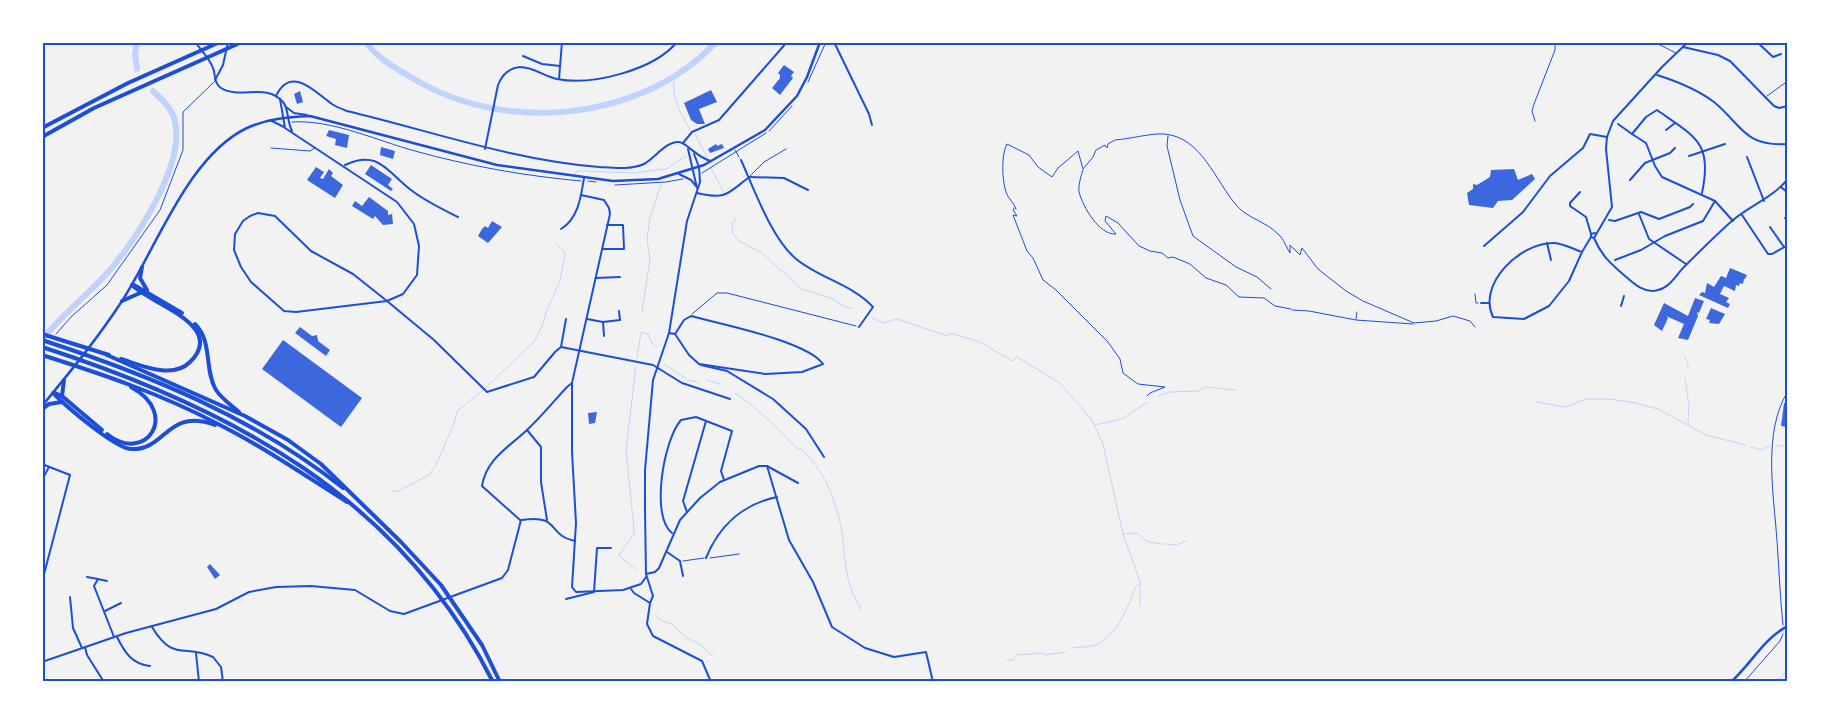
<svg xmlns="http://www.w3.org/2000/svg" width="1830" height="724" font-family="Commissioner,sans-serif">
	<style>
		.lines { fill: none; stroke-linecap: round; stroke-linejoin: round }
		.stream { stroke: #bfd3fe; stroke-width: 1 }
		.river { stroke: #bfd3fe; stroke-width: 6 }
		.building { fill: #3d67dc }
		.path { stroke: #1d4ed8; stroke-width: 1 }
		.service { stroke: #1d4ed8; stroke-width: 1 }
		.minor { stroke: #1d4ed8; stroke-width: 2 }
		.tertiary { stroke: #1d4ed8; stroke-width: 2.5 }
		.secondary { stroke: #1d4ed8; stroke-width: 2.5 }
		.motorway { stroke: #1d4ed8; stroke-width: 4 }
		.neatline { fill: none; stroke: #1d4ed8; stroke-width: 2 }
	</style>
	<rect width="100%" height="100%" fill="#f2f2f2"/>
	<g class="lines">
		<g class="stream">
			<path d="M675 75C670 99 680 110 690 130"/>
			<polyline points="695,134 707,157"/>
			<polyline points="711,168 724,193"/>
			<polyline points="663,171 686,156"/>
			<polyline points="575,174 577,171 582,171 634,173 663,169"/>
			<polyline points="735,218 735,222 732,222 733,234 739,241 762,253 802,289 831,298 845,307 851,308"/>
			<polyline points="642,312 650,259 647,239 650,217 661,184"/>
			<path d="M872 318 884 323 897 319 947 336 952 333C962 338 977 339 987 346 996 352 1005 356 1013 361L1017 357 1060 383 1091 419 1096 429 1103 444 1123 534 1140 581V606"/>
			<polyline points="1684,356 1688,364 1688,370"/>
			<polyline points="637,358 641,332 648,334 652,343 657,347"/>
			<polyline points="664,364 688,380 698,382"/>
			<polyline points="636,366 626,450 634,529 634,534 619,555 636,570"/>
			<polyline points="1685,378 1689,406 1688,424"/>
			<polyline points="707,380 720,384"/>
			<polyline points="485,388 534,342 543,324 546,312 560,281 565,253 556,243"/>
			<path d="M735 393C757 408 775 425 793 445 796 449 802 449 805 453 826 473 837 504 842 532 845 556 845 586 860 606L859 610"/>
			<polyline points="1158,396 1170,392 1198,391 1207,387 1235,390"/>
			<polyline points="1536,402 1566,407 1586,399 1610,399 1635,403 1658,409 1706,435 1746,445"/>
			<polyline points="1095,425 1122,419 1148,402"/>
			<polyline points="1777,446 1788,445"/>
			<polyline points="1751,447 1761,450 1770,445"/>
			<polyline points="1788,461 1788,468"/>
			<polyline points="391,491 398,491 429,475 436,465 454,424 457,411 483,390"/>
			<polyline points="1123,534 1137,533 1148,542 1162,544"/>
			<polyline points="1166,544 1176,545 1186,541"/>
			<polyline points="656,615 660,620 672,624 687,638 698,643 713,656"/>
			<path d="M1073 648C1080 647 1089 647 1096 645 1117 636 1129 605 1136 586L1140 584"/>
			<polyline points="1007,660 1013,660 1016,655 1043,653 1045,655 1065,652"/>
			<polyline points="1775,682 1788,670"/>
		</g>
		<g class="river">
			<path d="M366 42C376 58 399 70 414 79 505 134 642 122 716 42"/>
			<polyline points="137,69 135,55 137,42"/>
			<path d="M42 340C62 314 88 295 109 271 136 240 188 161 174 118 171 107 161 99 153 91"/>
		</g>
	</g>
	<g class="building">
		<polygon points="784,65 794,72 791,76 793,78 780,95 772,88 780,78 780,75 778,73"/>
		<polygon points="711,90 717,102 699,109 705,124 697,124 691,120 684,103"/>
		<polygon points="300,91 303,102 297,104 294,94"/>
		<polygon points="329,130 349,135 347,148 335,145 336,139 326,136"/>
		<polygon points="716,144 717,146 722,144 724,148 710,153 708,149"/>
		<polygon points="381,147 395,151 393,159 380,155"/>
		<polygon points="371,165 392,179 388,185 393,189 391,191 365,174"/>
		<polygon points="316,167 324,172 320,178 323,179 329,169 333,173 331,176 343,185 335,198 307,180"/>
		<polygon points="1514,169 1518,180 1532,174 1535,179 1512,200 1498,201 1493,208 1469,205 1467,193 1473,189 1473,184 1477,185 1490,177 1491,170"/>
		<polygon points="369,197 388,211 388,215 392,214 393,224 383,225 375,216 373,219 352,206 355,201 362,206"/>
		<polygon points="492,221 502,227 488,243 478,236 482,229 485,226 488,228"/>
		<polygon points="1730,268 1747,275 1745,279 1744,279 1743,284 1740,283 1739,286 1736,285 1735,291 1724,286 1720,294 1729,298 1726,302 1730,304 1728,308 1699,295 1702,292 1705,293 1707,283 1714,287 1721,276 1726,278"/>
		<polygon points="1695,298 1704,301 1699,313 1697,312 1698,316 1688,340 1678,338 1684,324 1666,316 1668,318 1662,331 1654,325 1664,303 1688,316"/>
		<polygon points="1711,308 1725,314 1719,324 1709,323 1710,320 1706,319"/>
		<polygon points="300,327 312,336 317,335 318,341 330,350 326,356 295,333"/>
		<polygon points="283,340 362,398 341,427 262,369"/>
		<polygon points="1784,403 1788,403 1788,427 1781,426"/>
		<polygon points="597,412 595,423 589,424 588,413"/>
		<polygon points="210,564 220,575 215,579 207,567"/>
	</g>
	<g class="lines">
		<g class="path">
			<polyline points="808,82 826,42"/>
			<polyline points="1767,96 1785,83"/>
			<path d="M292 122C331 119 378 141 415 151 469 166 525 176 581 181"/>
			<polyline points="769,131 792,106"/>
			<polyline points="1168,136 1167,146 1180,200 1193,236 1236,267 1257,277 1271,289"/>
			<polyline points="735,150 739,157"/>
			<path d="M1083 170C1081 175 1078 187 1079 192 1083 207 1099 235 1116 234L1105 221 1106 216 1118 223 1139 246 1150 251 1162 253 1168 258 1173 257 1190 264 1206 278 1226 285 1239 297 1264 298 1275 306 1291 309"/>
			<polyline points="702,173 766,133"/>
			<polyline points="588,181 596,182"/>
			<polyline points="615,185 666,182 683,179"/>
			<polyline points="1014,208 1013,210 1017,216 1013,215 1027,251 1033,258 1043,280 1056,290 1108,342 1120,359 1123,373 1138,384 1165,387 1150,393 1147,396"/>
			<path d="M1016 209C1014 202 1008 199 1006 192 1002 180 1001 155 1007 144L1029 155 1038 167 1052 177 1058 168 1078 151 1083 169 1093 157 1096 150 1105 145 1107 148 1108 144 1115 140C1129 139 1152 133 1164 134 1202 137 1215 181 1237 206 1247 218 1267 222 1278 234 1284 239 1286 247 1290 253V245L1300 255 1302 248 1318 269 1346 291 1363 301 1414 323 1436 321 1453 316 1470 321 1475 327"/>
			<polyline points="1475,294 1476,303 1478,303"/>
			<polyline points="1292,310 1309,311 1356,320 1413,324"/>
			<polyline points="692,314 717,293 727,293 856,326"/>
			<polyline points="1356,319 1357,312"/>
			<polyline points="56,334 71,317 107,285 160,210 183,150 183,112 214,82"/>
			<polyline points="710,558 739,554"/>
			<polyline points="683,561 704,558"/>
			<path d="M1783 625C1780 597 1779 569 1777 541 1774 495 1762 432 1788 391"/>
			<polyline points="1744,682 1780,641 1783,634"/>
		</g>
		<g class="service">
			<polyline points="1654,42 1676,53"/>
			<polyline points="1535,121 1532,111 1534,104 1555,50 1555,42"/>
			<polyline points="271,148 310,151 315,148"/>
			<polyline points="749,177 764,162 786,149"/>
		</g>
		<g class="minor">
			<path d="M195 42C201 50 210 59 213 68 216 75 213 82 221 88 240 100 266 82 283 102 289 109 287 122 292 131"/>
			<polyline points="834,42 869,114 872,125"/>
			<polyline points="1757,42 1773,57 1781,54"/>
			<polyline points="1683,47 1718,55 1730,61 1774,106 1779,108 1788,106"/>
			<polyline points="523,56 542,64 560,66"/>
			<path d="M1657 75C1676 81 1698 90 1714 102 1742 125 1744 147 1788 144"/>
			<polyline points="559,79 562,42"/>
			<polyline points="215,80 223,65 228,42"/>
			<polyline points="1787,81 1788,81"/>
			<path d="M276 96C291 64 316 93 332 104 336 107 342 109 347 111 431 131 512 160 599 167 614 168 630 170 644 164 655 158 666 141 679 142 686 142 697 158 711 161"/>
			<polyline points="280,99 285,128 397,202 414,224 419,246 417,275 403,294 387,301 353,274 311,251 275,216 258,213 250,216 243,221 235,234 234,250 241,267 251,282 284,311 296,312 387,301 434,340 487,392 534,377 555,352 561,347 653,365 682,383 730,399"/>
			<polyline points="286,107 294,113 307,115"/>
			<polyline points="270,120 284,127"/>
			<path d="M1618 124 1632 134 1646 117 1657 110C1695 137 1713 142 1702 193"/>
			<polyline points="1666,130 1675,123"/>
			<polyline points="1632,134 1646,143 1655,166 1662,177 1715,201 1733,221"/>
			<polyline points="683,143 692,132 719,120 787,42"/>
			<path d="M485 149 498 85C502 75 509 68 520 67 533 67 544 76 557 79 592 86 654 70 677 42"/>
			<polyline points="688,149 697,188"/>
			<polyline points="694,154 699,167 700,182 687,221 669,333 653,380 645,470 645,509 646,574 653,596 650,603 647,624 653,636 702,661 711,682"/>
			<polyline points="1689,156 1725,144"/>
			<polyline points="1747,157 1764,201"/>
			<path d="M741 160C754 189 771 237 795 258 818 278 852 284 873 307L859 327"/>
			<path d="M345 165C379 149 387 172 411 190 425 201 442 209 458 217"/>
			<polyline points="679,174 691,180 696,186"/>
			<polyline points="749,177 784,178 808,190"/>
			<polyline points="1630,180 1645,163 1670,153 1675,148"/>
			<polyline points="1781,187 1788,193"/>
			<polyline points="1580,192 1570,203 1570,206 1586,217 1591,234"/>
			<path d="M697 193C726 200 727 194 748 178"/>
			<polyline points="581,195 604,200 609,208 610,214 572,383 572,452 576,523 572,587 576,592 623,590 641,584 646,577"/>
			<polyline points="1639,214 1649,239 1686,264"/>
			<polyline points="1742,215 1768,254 1772,254 1788,245"/>
			<polyline points="1785,218 1788,222"/>
			<polyline points="1609,220 1615,221 1641,212 1659,219 1690,207 1693,204"/>
			<polyline points="1770,227 1784,247"/>
			<path d="M561 229C578 219 581 197 584 178"/>
			<path d="M1595 233 1591 234V237L1594 238C1601 255 1611 264 1625 276 1634 284 1645 294 1658 290 1671 287 1677 273 1686 265 1701 250 1717 234 1733 220 1752 204 1771 199 1788 179"/>
			<polyline points="1594,238 1612,207 1606,149 1607,137 1613,121 1662,67 1688,42"/>
			<polyline points="1547,243 1551,260"/>
			<polyline points="1484,246 1523,212 1550,176 1583,148 1590,134 1607,137"/>
			<polyline points="602,249 624,249 623,225 607,225"/>
			<path d="M1582 252 1569 281 1549 306 1524 319 1493 317C1477 284 1520 243 1553 243 1563 243 1573 249 1582 252L1591 237"/>
			<polyline points="1615,260 1641,250 1665,236 1703,221 1715,201"/>
			<polyline points="596,278 620,277"/>
			<polyline points="1481,303 1489,303"/>
			<polyline points="1621,306 1624,296"/>
			<polyline points="587,319 603,322 620,320 619,311"/>
			<polyline points="603,322 604,336"/>
			<path d="M669 333 675 334 684 320 691 316C720 324 807 341 823 364L802 372 765 374 699 364 689 355 675 334"/>
			<polyline points="561,347 566,319"/>
			<polyline points="701,365 727,371 773,399 806,429 824,457"/>
			<polyline points="527,430 541,447 541,482 547,520"/>
			<polyline points="42,464 70,475 42,582"/>
			<polyline points="767,466 798,483"/>
			<polyline points="42,480 49,467"/>
			<polyline points="687,512 683,501 706,421"/>
			<path d="M520 520 482 486C486 459 509 447 527 430 541 417 554 401 567 387L572 383"/>
			<path d="M522 520C561 514 546 535 575 541"/>
			<path d="M672 533C650 516 664 439 681 420L696 417 732 431 721 471 724 480"/>
			<polyline points="667,552 680,561 683,576"/>
			<path d="M706 558C719 526 743 504 777 497"/>
			<polyline points="646,574 655,572 659,568 680,520 700,498 720,482 759,466 767,466 770,476 789,540 813,582 832,627 865,648 894,657 926,652 933,682"/>
			<polyline points="87,577 98,579"/>
			<polyline points="107,581 98,579 94,586 114,637"/>
			<polyline points="631,589 634,593 650,603"/>
			<polyline points="70,597 73,628 82,648"/>
			<polyline points="566,599 594,592 597,548 611,548"/>
			<polyline points="105,611 121,603"/>
			<path d="M152 627C173 662 184 644 213 657L221 667 223 682"/>
			<path d="M117 637C125 653 132 664 150 666"/>
			<polyline points="85,647 87,655 104,682"/>
			<polyline points="196,653 199,682"/>
			<polyline points="42,662 126,633 216,609 249,592 276,587 311,586 355,590 390,611 404,614 502,578 508,570 521,520"/>
		</g>
		<path class="tertiary" d="M1731 682C1751 664 1765 637 1788 626"/>
		<path class="secondary" d="M42 406C70 372 98 338 122 301 157 247 188 156 247 128 266 119 288 117 310 116L497 165 613 181 658 179 704 165 765 130 797 96 807 77 820 42"/>
		<g class="motorway">
			<polyline points="42,128 128,83 220,42"/>
			<polyline points="42,137 94,108 242,42"/>
			<polyline points="142,267 140,278 147,290"/>
			<polyline points="134,285 182,313"/>
			<polyline points="122,301 140,293"/>
			<path d="M195 324C213 342 204 370 216 390 222 399 231 405 239 412"/>
			<polyline points="42,334 109,355"/>
			<path d="M42 340C149 375 255 418 343 488"/>
			<path d="M42 347C231 408 400 497 493 682"/>
			<path d="M42 355C102 374 161 394 216 423 262 446 304 475 347 502"/>
			<polyline points="107,355 245,416 288,440 321,464 401,542 441,585 482,645 500,682"/>
			<path d="M121 359C141 365 172 380 190 362 228 325 148 303 132 285"/>
			<path d="M53 393C66 406 114 448 131 449 166 451 167 407 215 425"/>
			<polyline points="55,393 62,396 102,430"/>
			<polyline points="62,396 64,380"/>
			<polyline points="42,409 49,404 62,402"/>
			<path d="M107 434C145 465 181 414 131 387"/>
		</g>
	</g>
	<rect width="1830" height="724" fill="none" stroke="#ffffff" stroke-width="88"/>
	<rect x="44" y="44" width="1742" height="636" class="neatline"/>
</svg>
